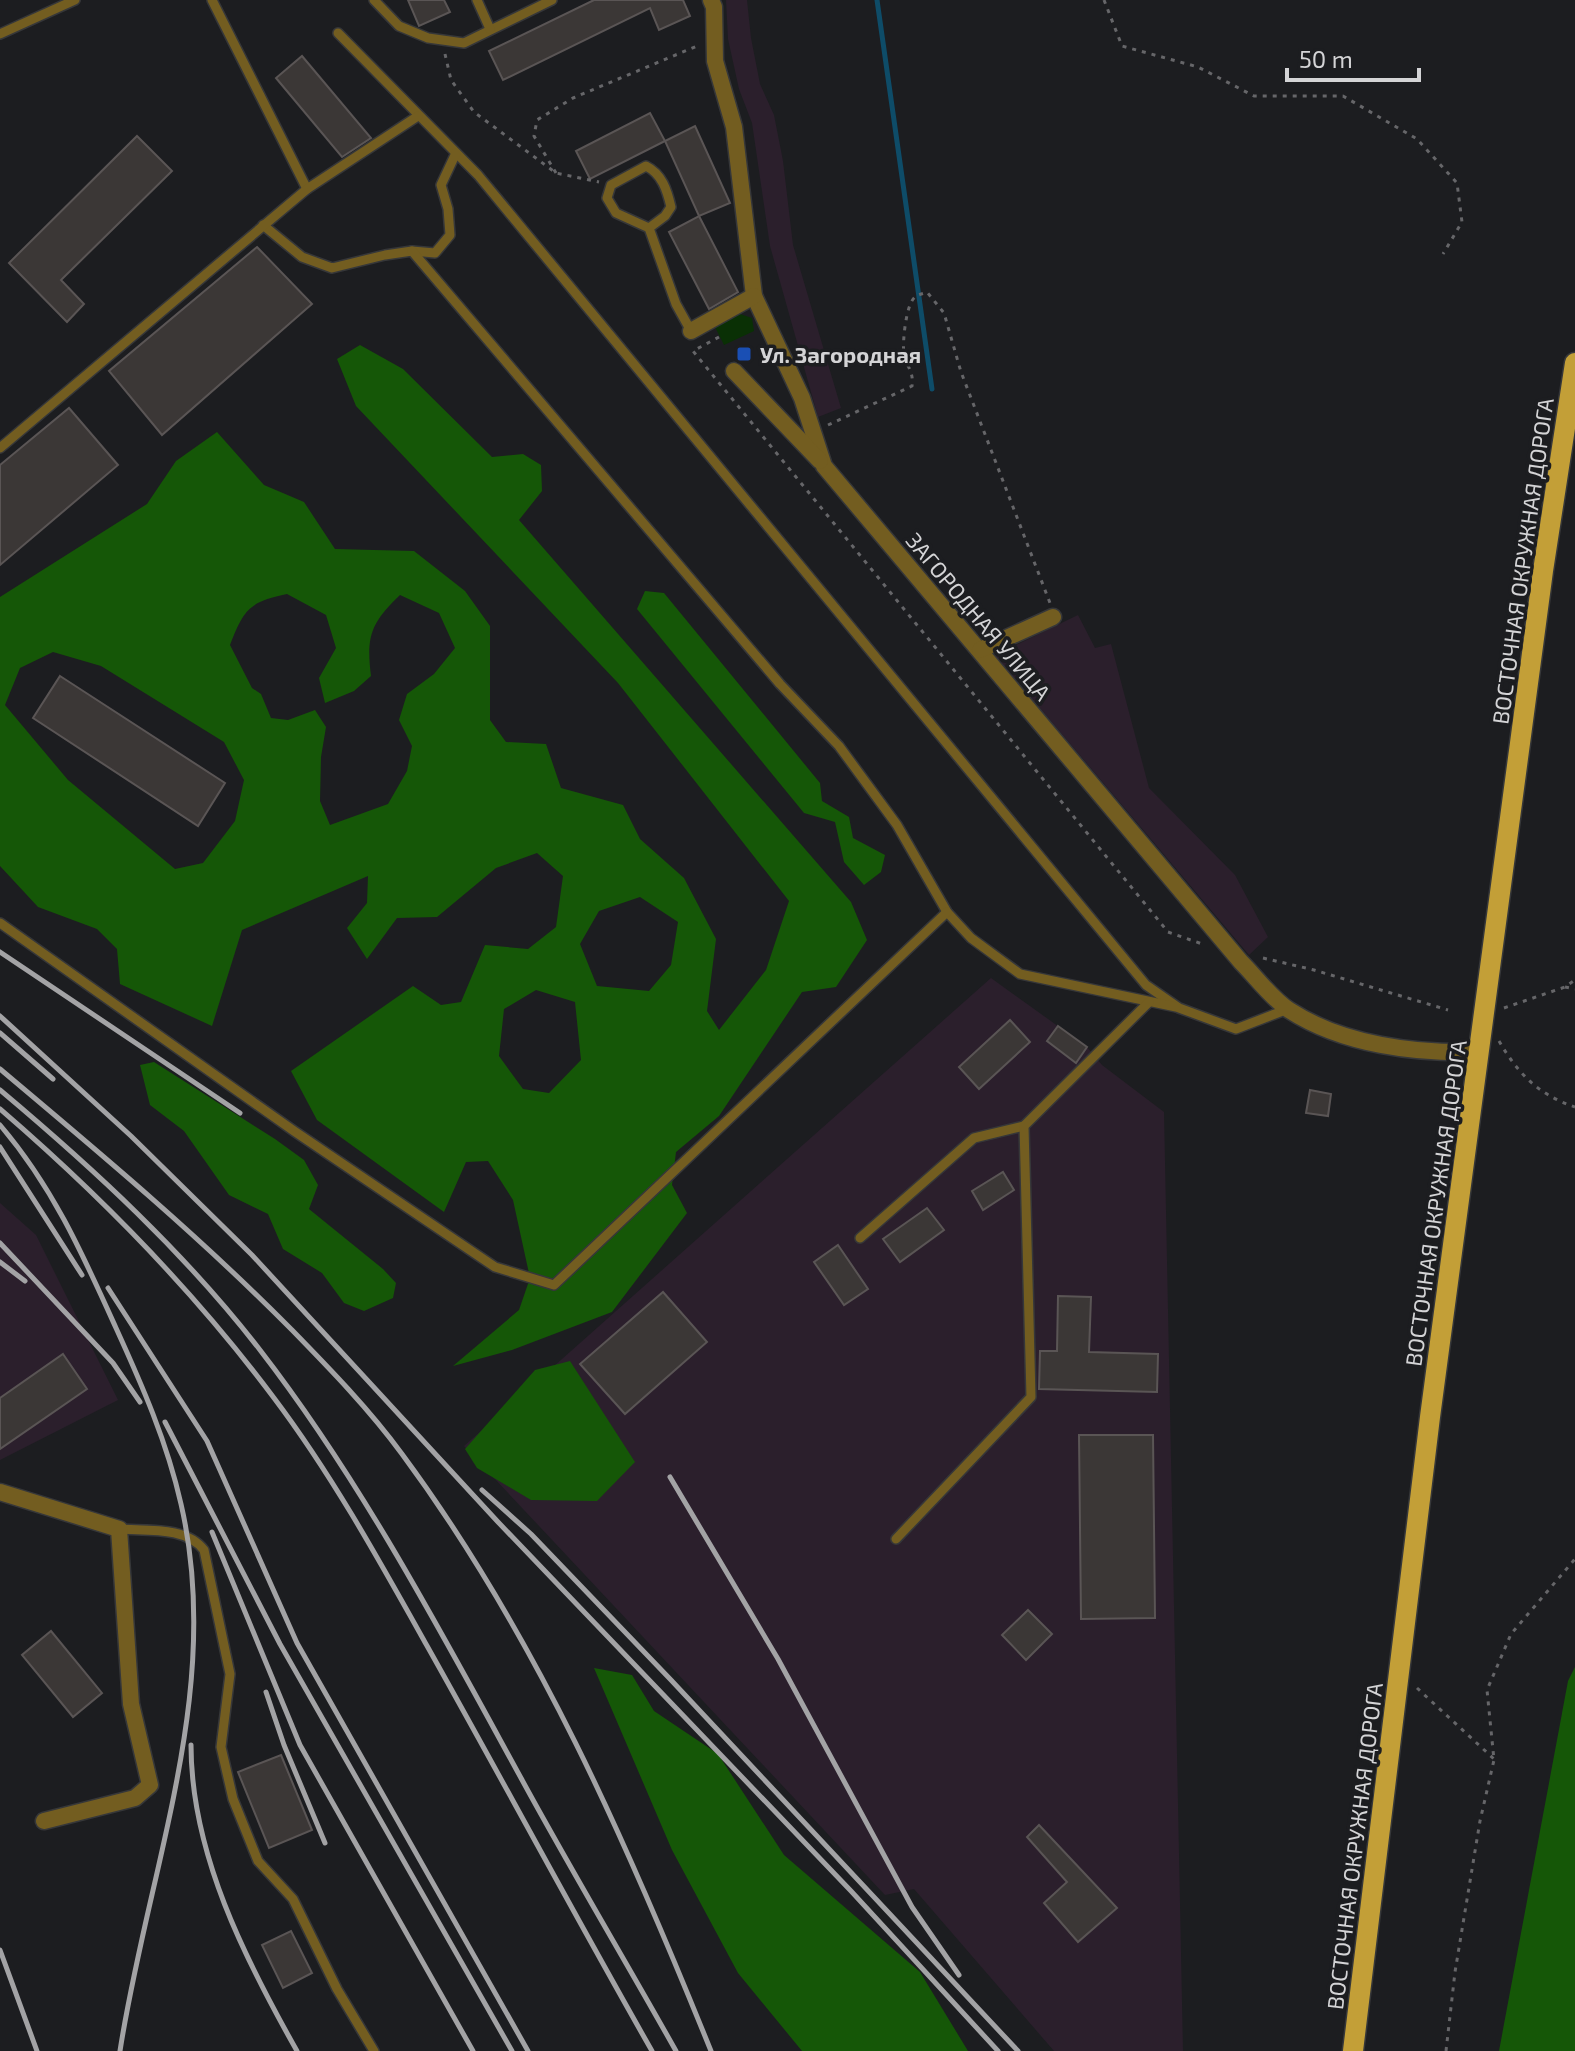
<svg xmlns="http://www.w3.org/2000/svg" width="1575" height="2051" font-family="'Exo 2',sans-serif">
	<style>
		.industrial { fill: #2b1f2c }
		.green { fill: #0a3005 }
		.forest { fill: #155707; fill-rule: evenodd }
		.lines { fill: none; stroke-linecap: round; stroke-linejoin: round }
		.stream { stroke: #0e4c68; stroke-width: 5 }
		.building { fill: #3b3736; stroke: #5a5555; stroke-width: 2 }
		.service-casing { stroke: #363739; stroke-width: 12 }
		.minor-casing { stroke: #363739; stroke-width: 19 }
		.primary-casing { stroke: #363739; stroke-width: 23 }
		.path { stroke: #666669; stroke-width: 3; stroke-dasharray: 4 6; stroke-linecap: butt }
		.service { stroke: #735d20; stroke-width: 9 }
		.minor { stroke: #735d20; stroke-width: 16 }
		.primary { stroke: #c39f37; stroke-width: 20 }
		.rail { stroke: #a3a3a5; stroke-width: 5 }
		.transit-dot { fill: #1a4fb4; stroke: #1c1d20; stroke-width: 3 }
		.labels { text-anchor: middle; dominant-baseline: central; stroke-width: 7; stroke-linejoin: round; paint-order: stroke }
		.poi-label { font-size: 22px; font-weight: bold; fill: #d4d4d6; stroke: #1c1d20; text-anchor: start }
		.street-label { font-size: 22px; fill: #d4d4d6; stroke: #1c1d20 }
	</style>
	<rect width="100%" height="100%" fill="#1c1d20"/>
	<g class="industrial">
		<polygon points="726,0 747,0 751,38 760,84 774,115 783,161 793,245 841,408 818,417 770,246 752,123 739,89 728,39"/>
		<polygon points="1078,615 1095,648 1111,644 1149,788 1235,875 1268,937 1249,955 995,655"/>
		<polygon points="991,978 1087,1047 1102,1065 1164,1112 1183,2051 1054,2051 914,1889 885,1895 464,1446"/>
		<polygon points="0,1203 36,1235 118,1400 0,1460"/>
	</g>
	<polygon class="green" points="740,314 752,318 754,331 724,345 715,327"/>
	<g class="forest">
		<path d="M360 345 403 369 492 457 523 454 541 465 542 491 519 520 851 902 867 940 836 987 802 992 719 1116 676 1152 672 1185 687 1213 612 1312 512 1350 453 1366 519 1310 530 1278 513 1200 488 1161 466 1162 444 1212 317 1120 291 1071 413 986 441 1005 461 1002 485 945 528 949 556 927 563 876 537 853 496 868 437 917 397 918 367 959 347 928 367 903 368 876 242 930 212 1026 120 984 117 949 97 929 38 907 0 866V597L147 504 176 461 217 432 264 485 304 502 335 549 414 551 465 591 490 626V720L506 742 546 744 561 788 623 805 640 839 684 878 716 939 707 1011 719 1030 766 970 789 901 618 683 356 406 337 359ZM287 594 326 615 336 648 319 678 325 703 354 691 371 676C366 636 371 623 400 595L439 613 455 648 434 674 407 694 399 720 412 746 407 771 388 804 330 825 320 801 321 757 326 727 315 710 288 720 271 718 261 694 252 688 230 645C244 609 249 602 287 594ZM53 652 101 666 224 742 244 780 235 821 203 863 175 869 68 780 5 705 20 668ZM640 897 678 922 671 965 649 991 597 986 580 944 599 911ZM536 990 575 1002 581 1060 549 1093 523 1089 499 1056 504 1009Z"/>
		<polygon points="645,591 664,593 820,783 822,801 849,817 853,838 885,855 881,872 864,885 844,862 835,822 804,813 637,609"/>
		<polygon points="154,1062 275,1139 304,1160 318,1185 309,1209 383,1269 396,1283 393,1298 364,1311 344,1303 322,1273 283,1249 268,1214 229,1195 184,1131 150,1105 140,1065"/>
		<polygon points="570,1361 635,1462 597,1501 531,1500 477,1468 465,1449 535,1370"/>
		<polygon points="1575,1667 1575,2051 1499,2051 1568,1681"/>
		<polygon points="594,1668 632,1675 654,1711 718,1754 784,1855 920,1972 968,2051 802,2051 738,1973 672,1850"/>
	</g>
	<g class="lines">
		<polyline class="stream" points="877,0 932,389"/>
	</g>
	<g class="building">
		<polygon points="408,0 444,0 450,12 419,26"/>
		<polygon points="594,0 683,0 690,16 659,30 650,8 503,80 489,51"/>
		<polygon points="302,56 371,138 342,157 276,78"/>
		<polygon points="650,113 665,141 590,179 576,151"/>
		<polygon points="695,126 730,203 699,216 665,141"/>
		<polygon points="137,136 172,171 61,280 84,304 67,322 9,263"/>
		<polygon points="699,216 738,292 709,309 669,232"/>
		<polygon points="257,247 312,304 162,435 109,371"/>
		<polygon points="69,408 118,465 0,565 0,465"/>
		<polygon points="60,676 225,783 198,826 33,718"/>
		<polygon points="1010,1020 1030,1042 979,1089 959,1067"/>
		<polygon points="1058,1026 1087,1047 1076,1063 1047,1041"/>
		<polygon points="1310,1090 1331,1094 1328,1116 1306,1113"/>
		<polygon points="1003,1172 1014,1190 983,1210 972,1191"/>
		<polygon points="927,1208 944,1230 900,1262 883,1239"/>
		<polygon points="838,1245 868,1289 844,1305 814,1262"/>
		<polygon points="663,1292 707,1342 625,1414 580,1364"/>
		<polygon points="1058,1296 1091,1297 1089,1352 1158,1354 1157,1392 1039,1389 1040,1351 1057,1351"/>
		<polygon points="63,1354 87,1389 0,1449 0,1398"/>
		<polygon points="1079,1435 1153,1435 1155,1618 1081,1619"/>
		<polygon points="1028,1610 1052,1634 1026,1660 1002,1635"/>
		<polygon points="51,1631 102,1693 73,1717 22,1655"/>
		<polygon points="281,1755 312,1830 269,1848 238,1772"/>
		<polygon points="1039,1825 1117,1908 1078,1942 1044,1903 1067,1882 1027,1837"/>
		<polygon points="291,1931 312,1973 283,1988 262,1945"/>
	</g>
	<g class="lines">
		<g class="service-casing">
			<g id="service">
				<polyline points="212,0 307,189"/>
				<polyline points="374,0 399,26 428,38 464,43 552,0"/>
				<polyline points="477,0 490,29"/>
				<polyline points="338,33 478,175 1146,985 1179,1008 1236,1029 1288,1009"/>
				<polyline points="0,34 75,0"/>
				<polyline points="263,225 302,257 332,268 385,255 412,251 435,253 450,235 448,209 441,185 456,153"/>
				<path d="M649 228 616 213 607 198 611 185 646 166C662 174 667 190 671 207L665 216 649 228 676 304 691 331"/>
				<polyline points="412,251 780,684 839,746 897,825 947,912 971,938 1020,974 1176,1007"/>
				<polyline points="0,448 307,189 418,116"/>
				<polyline points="0,923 294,1131 495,1267 554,1285 947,912"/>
				<polyline points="860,1238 974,1138 1024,1126"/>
				<path d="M119 1529C147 1531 186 1526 204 1550L230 1674 221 1747 233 1799 258 1861 293 1899 337 1989 374 2051"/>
				<polyline points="896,1539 1031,1397 1024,1126 1149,1002"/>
			</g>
		</g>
		<g class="minor-casing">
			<g id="minor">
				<path d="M711 0 714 7 715 61 734 127 754 296 802 398 824 466 1241 962C1256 977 1271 998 1289 1010 1343 1045 1416 1054 1480 1052"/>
				<polyline points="691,331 754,296"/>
				<polyline points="734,371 820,461"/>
				<polyline points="980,650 1053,617"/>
				<polyline points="0,1492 119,1529 131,1704 150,1785 135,1798 44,1821"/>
			</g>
		</g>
		<g class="primary-casing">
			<polyline id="primary" points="1353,2051 1430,1417 1543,571 1575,363"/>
		</g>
		<g class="path">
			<polyline points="1104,0 1122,46 1198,67 1254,96 1343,96 1417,139 1457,183 1462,222 1443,254"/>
			<polyline points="445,54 451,80 474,112 556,173 599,182"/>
			<polyline points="556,173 534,136 537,120 573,98 697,46"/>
			<polyline points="719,337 693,351 1168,932 1205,945"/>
			<path d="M828 425 912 386C914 372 907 367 904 355 902 343 906 304 915 297 919 294 923 294 927 292L944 313 961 372 1050 603"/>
			<polyline points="1263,958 1314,970 1448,1010"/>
			<polyline points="1565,987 1575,989"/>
			<polyline points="1504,1008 1565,987 1575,980"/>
			<path d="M1499 1041C1518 1074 1539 1095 1575 1107"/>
			<polyline points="1417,1688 1494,1759"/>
			<polyline points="1446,2051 1455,1972 1480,1821 1494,1760 1487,1690 1511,1634 1575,1559"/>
		</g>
		<use href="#service" class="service"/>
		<use href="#minor" class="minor"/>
		<use href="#primary" class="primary"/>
		<g class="rail">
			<polyline points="0,952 240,1113"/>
			<polyline points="0,1016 131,1136 252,1255 498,1522 851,1891 998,2051"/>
			<polyline points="0,1033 53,1079"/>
			<path d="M0 1069C100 1153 199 1236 291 1329 329 1368 369 1409 402 1454 536 1635 627 1843 711 2051"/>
			<path d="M0 1090C94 1169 185 1253 260 1350 362 1482 441 1632 521 1778 571 1870 625 1960 676 2051"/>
			<path d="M0 1109C101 1196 194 1291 274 1398 332 1475 379 1560 426 1644 502 1779 575 1916 652 2051"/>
			<path d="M0 1125C53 1187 83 1255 116 1328 142 1385 167 1442 181 1504 224 1689 148 1869 120 2051"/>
			<polyline points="0,1147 82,1275"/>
			<polyline points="0,1243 113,1363 140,1402"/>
			<polyline points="0,1262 25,1281"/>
			<polyline points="108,1288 207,1441 297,1643 528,2051"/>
			<polyline points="165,1422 280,1644 512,2051"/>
			<polyline points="670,1477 778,1659 912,1907 959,1975"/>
			<polyline points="482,1490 531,1534 671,1680 1018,2051"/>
			<polyline points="212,1532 300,1745 473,2051"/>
			<polyline points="266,1692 284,1745 325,1843"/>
			<path d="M191 1745C191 1853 245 1959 297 2051"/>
			<polyline points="0,1950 37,2051"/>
		</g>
	</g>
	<rect class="transit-dot" x="736" y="346" width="16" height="16" rx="4"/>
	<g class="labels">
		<g class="poi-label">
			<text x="760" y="354">Ул. Загородная</text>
		</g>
		<g class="street-label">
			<text transform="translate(1522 561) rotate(-82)">ВОСТОЧНАЯ ОКРУЖНАЯ ДОРОГА</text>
			<text transform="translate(979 616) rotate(50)">ЗАГОРОДНАЯ УЛИЦА</text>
			<text transform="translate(1435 1203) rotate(-82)">ВОСТОЧНАЯ ОКРУЖНАЯ ДОРОГА</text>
			<text transform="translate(1354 1846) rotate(-83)">ВОСТОЧНАЯ ОКРУЖНАЯ ДОРОГА</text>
		</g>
	</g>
	<path d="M1287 68v12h132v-12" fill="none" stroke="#d4d4d6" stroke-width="4"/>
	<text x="1299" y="68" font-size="24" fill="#d4d4d6" stroke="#1c1d20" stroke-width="6" paint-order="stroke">50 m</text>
</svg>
